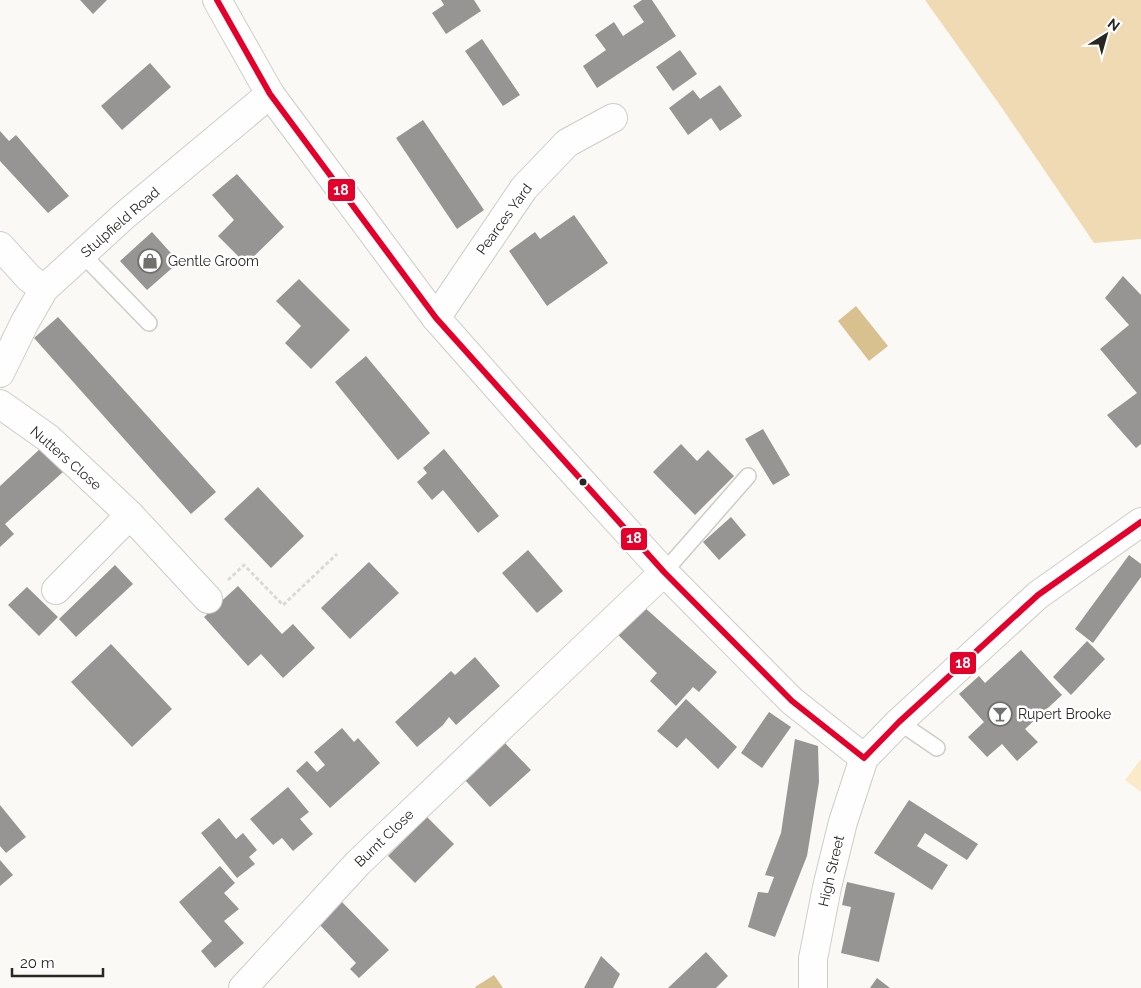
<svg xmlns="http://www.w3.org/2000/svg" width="1141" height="988" font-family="Raleway,sans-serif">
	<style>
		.green { fill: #fbeac8 }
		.forest { fill: #efdab3 }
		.water { fill: #d9c08f }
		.building { fill: #969593 }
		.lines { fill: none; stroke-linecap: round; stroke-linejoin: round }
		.service-casing { stroke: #ceccc9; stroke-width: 18 }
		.minor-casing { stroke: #ceccc9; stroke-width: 30 }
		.tertiary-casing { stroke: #ceccc9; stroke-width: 30 }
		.path { stroke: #dadad8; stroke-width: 3; stroke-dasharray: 4 2.5; stroke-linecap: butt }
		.service { stroke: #fefefe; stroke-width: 15 }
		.minor { stroke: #fefefe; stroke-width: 28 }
		.tertiary { stroke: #fefefe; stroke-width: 28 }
		.bus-1-casing { stroke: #fff; stroke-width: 10 }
		.bus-1 { stroke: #e4002b; stroke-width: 6 }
		.bus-dot { fill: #282724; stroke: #fff; stroke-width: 2 }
		.labels { text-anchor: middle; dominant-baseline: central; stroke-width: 5; stroke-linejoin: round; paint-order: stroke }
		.street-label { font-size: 14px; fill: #282724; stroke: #fff }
		.poi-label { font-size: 14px; fill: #282724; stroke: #fff; text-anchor: start }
		.line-badge { stroke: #fff; stroke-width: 2 }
		.badge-label { font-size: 14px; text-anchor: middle; font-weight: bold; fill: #fff }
	</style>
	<rect width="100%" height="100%" fill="#fbf9f5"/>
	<polygon class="green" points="1141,759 1141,792 1125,780"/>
	<polygon class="forest" points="925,0 1141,0 1141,239 1094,243 1002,108"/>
	<g class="water">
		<polygon points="856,306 888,346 869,361 838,321"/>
		<polygon points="494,975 503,988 476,988 475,987"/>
	</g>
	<g class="building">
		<polygon points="80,0 107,0 93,14"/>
		<polygon points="441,0 474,0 481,11 446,34 432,13 444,5"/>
		<polygon points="642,0 652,0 676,36 597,88 583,66 606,50 595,35 614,22 623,36 644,22 633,6"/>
		<polygon points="482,39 520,95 503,106 465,51"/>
		<polygon points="680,50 697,74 673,91 656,67"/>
		<polygon points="150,63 171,87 122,130 101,106"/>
		<polygon points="720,85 742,116 720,131 711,118 688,135 669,108 693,90 700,99"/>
		<polygon points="423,120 484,210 457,229 396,138"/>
		<polygon points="0,131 9,141 16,135 69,196 48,213 0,161"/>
		<polygon points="237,174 284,227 246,264 218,236 234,220 212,195"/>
		<polygon points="574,215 608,263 547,306 509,251 535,232 540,239"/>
		<polygon points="152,232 179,262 147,290 120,261"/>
		<polygon points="1123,276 1141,295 1141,444 1136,448 1107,415 1137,393 1100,349 1129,325 1105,298"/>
		<polygon points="299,279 350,330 311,369 285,343 301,326 276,301"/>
		<polygon points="58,317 216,492 191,514 34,338"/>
		<polygon points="366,356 430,433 398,460 335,382"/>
		<polygon points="763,429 790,475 773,485 745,439"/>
		<polygon points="681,444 697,461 708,450 734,476 695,515 653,472"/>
		<polygon points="41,448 63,472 5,524 14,534 0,547 0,486"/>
		<polygon points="444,449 499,516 478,533 443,490 432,500 417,482 427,473 423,468"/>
		<polygon points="258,487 304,536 271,568 224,519"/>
		<polygon points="731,517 746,535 719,560 703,542"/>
		<polygon points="528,550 563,591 537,613 502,573"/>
		<polygon points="1129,555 1141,564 1141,577 1093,643 1075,629"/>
		<polygon points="369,562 399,593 350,639 321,608"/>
		<polygon points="115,565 133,584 76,637 59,619"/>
		<polygon points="238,586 282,634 293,624 315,648 283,678 261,654 248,666 204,617"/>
		<polygon points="27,587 58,617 39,636 8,605"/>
		<polygon points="635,599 717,672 699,692 693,687 676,706 650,681 657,673 609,626"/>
		<polygon points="1087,641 1105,659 1071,695 1053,677"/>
		<polygon points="111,644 172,709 132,747 71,682"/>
		<polygon points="1021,650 1062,695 1025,729 1038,742 1017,761 1002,744 987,757 968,737 984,722 959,694 979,676 985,683"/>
		<polygon points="475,657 500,686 456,725 449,717 443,725 417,747 395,722 451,671 455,675"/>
		<polygon points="686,699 737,747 718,769 686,738 677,748 657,731"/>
		<polygon points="769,712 791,727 762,768 741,753"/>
		<polygon points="342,728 354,742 358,738 380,763 330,808 296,771 307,761 317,772 325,765 314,752"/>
		<polygon points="795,739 818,746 819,782 807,856 775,937 748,927 758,892 768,893 774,877 765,875 781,833"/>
		<polygon points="504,742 531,770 490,807 464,779"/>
		<polygon points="288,787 309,812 300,819 313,834 293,851 282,838 273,845 250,819"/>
		<polygon points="909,800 978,844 967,860 925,833 917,846 948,865 932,890 874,853"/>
		<polygon points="0,805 26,837 6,853 0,846"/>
		<polygon points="427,817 454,844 415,883 388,856"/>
		<polygon points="219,818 236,839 243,833 257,850 249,857 255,864 237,878 201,833"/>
		<polygon points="0,860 13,875 0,886"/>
		<polygon points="220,866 235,883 224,893 239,909 224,921 244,943 215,968 201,951 212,941 179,902"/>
		<polygon points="847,882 895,893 879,962 841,953 851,907 842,905"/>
		<polygon points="342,902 389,950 359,978 350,969 356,963 319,924"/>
		<polygon points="706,952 728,976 716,988 668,988"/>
		<polygon points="601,956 620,974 613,988 584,988"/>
		<polygon points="877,978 890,988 870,988"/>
	</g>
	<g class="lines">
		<g class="service-casing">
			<g id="service">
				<polyline points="83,255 149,323"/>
				<polyline points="664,572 748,476"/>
				<polyline points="899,722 937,748"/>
			</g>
		</g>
		<g class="minor-casing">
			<g id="minor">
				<polyline points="0,246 29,278 44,289"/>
				<polyline points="436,318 524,188 567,143 613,118"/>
				<polyline points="0,373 25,322 44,289 125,215 270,94"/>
				<polyline points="0,404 48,438 130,515 208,599"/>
				<polyline points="56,590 130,515"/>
				<polyline points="243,988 358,863 664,572"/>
			</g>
		</g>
		<g class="tertiary-casing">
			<g id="tertiary">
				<polyline points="217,0 270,94 436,318 543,439 664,572 792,701 864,758"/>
				<polyline points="813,988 813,959 827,887 843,822 864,758 899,722 1038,595 1141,522"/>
			</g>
		</g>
		<polyline class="path" points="228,580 244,565 283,605 337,554"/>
		<use href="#service" class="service"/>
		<use href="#minor" class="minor"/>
		<use href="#tertiary" class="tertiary"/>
		<g class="bus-1-casing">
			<polyline id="bus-1" points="217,0 270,94 436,318 664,572 792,701 864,758 899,722 1038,595 1141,522"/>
		</g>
		<use href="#bus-1" class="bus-1"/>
	</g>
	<defs>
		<g id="shop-ring" transform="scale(1.25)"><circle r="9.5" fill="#fff" stroke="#72706d" stroke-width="1.5"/><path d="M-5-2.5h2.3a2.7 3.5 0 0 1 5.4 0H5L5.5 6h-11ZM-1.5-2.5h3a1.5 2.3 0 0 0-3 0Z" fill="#72706d"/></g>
		<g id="bar-ring" transform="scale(1.25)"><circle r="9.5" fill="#fff" stroke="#72706d" stroke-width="1.5"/><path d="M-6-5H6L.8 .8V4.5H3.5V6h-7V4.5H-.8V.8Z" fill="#72706d"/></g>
	</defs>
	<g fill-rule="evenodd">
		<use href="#shop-ring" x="150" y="261"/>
		<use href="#bar-ring" x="1000" y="714"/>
	</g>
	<circle class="bus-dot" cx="583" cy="482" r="4.5"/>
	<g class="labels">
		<g class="street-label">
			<text transform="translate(504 219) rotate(-54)">Pearces Yard</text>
			<text transform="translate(120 222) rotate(-41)">Stulpfield Road</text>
			<text transform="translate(66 458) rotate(41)">Nutters Close</text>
			<text transform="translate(384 838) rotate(-44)">Burnt Close</text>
			<text transform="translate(831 871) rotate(-77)">High Street</text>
		</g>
		<g class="poi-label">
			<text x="168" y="261">Gentle Groom</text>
			<text x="1018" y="714">Rupert Brooke</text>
		</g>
	</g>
	<g class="line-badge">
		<rect x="327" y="178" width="29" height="24" rx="5" fill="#e4002b"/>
		<rect x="620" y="527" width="28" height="24" rx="5" fill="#e4002b"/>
		<rect x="949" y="651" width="28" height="24" rx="5" fill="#e4002b"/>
	</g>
	<g class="badge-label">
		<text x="341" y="195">18</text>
		<text x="634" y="543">18</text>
		<text x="963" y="668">18</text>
	</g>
	<g transform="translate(1106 35) rotate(37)" stroke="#ffffff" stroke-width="4" paint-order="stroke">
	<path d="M0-4L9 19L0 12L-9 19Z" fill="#282724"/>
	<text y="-8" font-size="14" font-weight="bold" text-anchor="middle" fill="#282724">N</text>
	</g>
	<path d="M12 968v8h91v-8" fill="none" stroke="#282724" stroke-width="2.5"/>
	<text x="20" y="968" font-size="15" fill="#282724" stroke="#ffffff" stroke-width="4" paint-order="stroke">20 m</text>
</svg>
